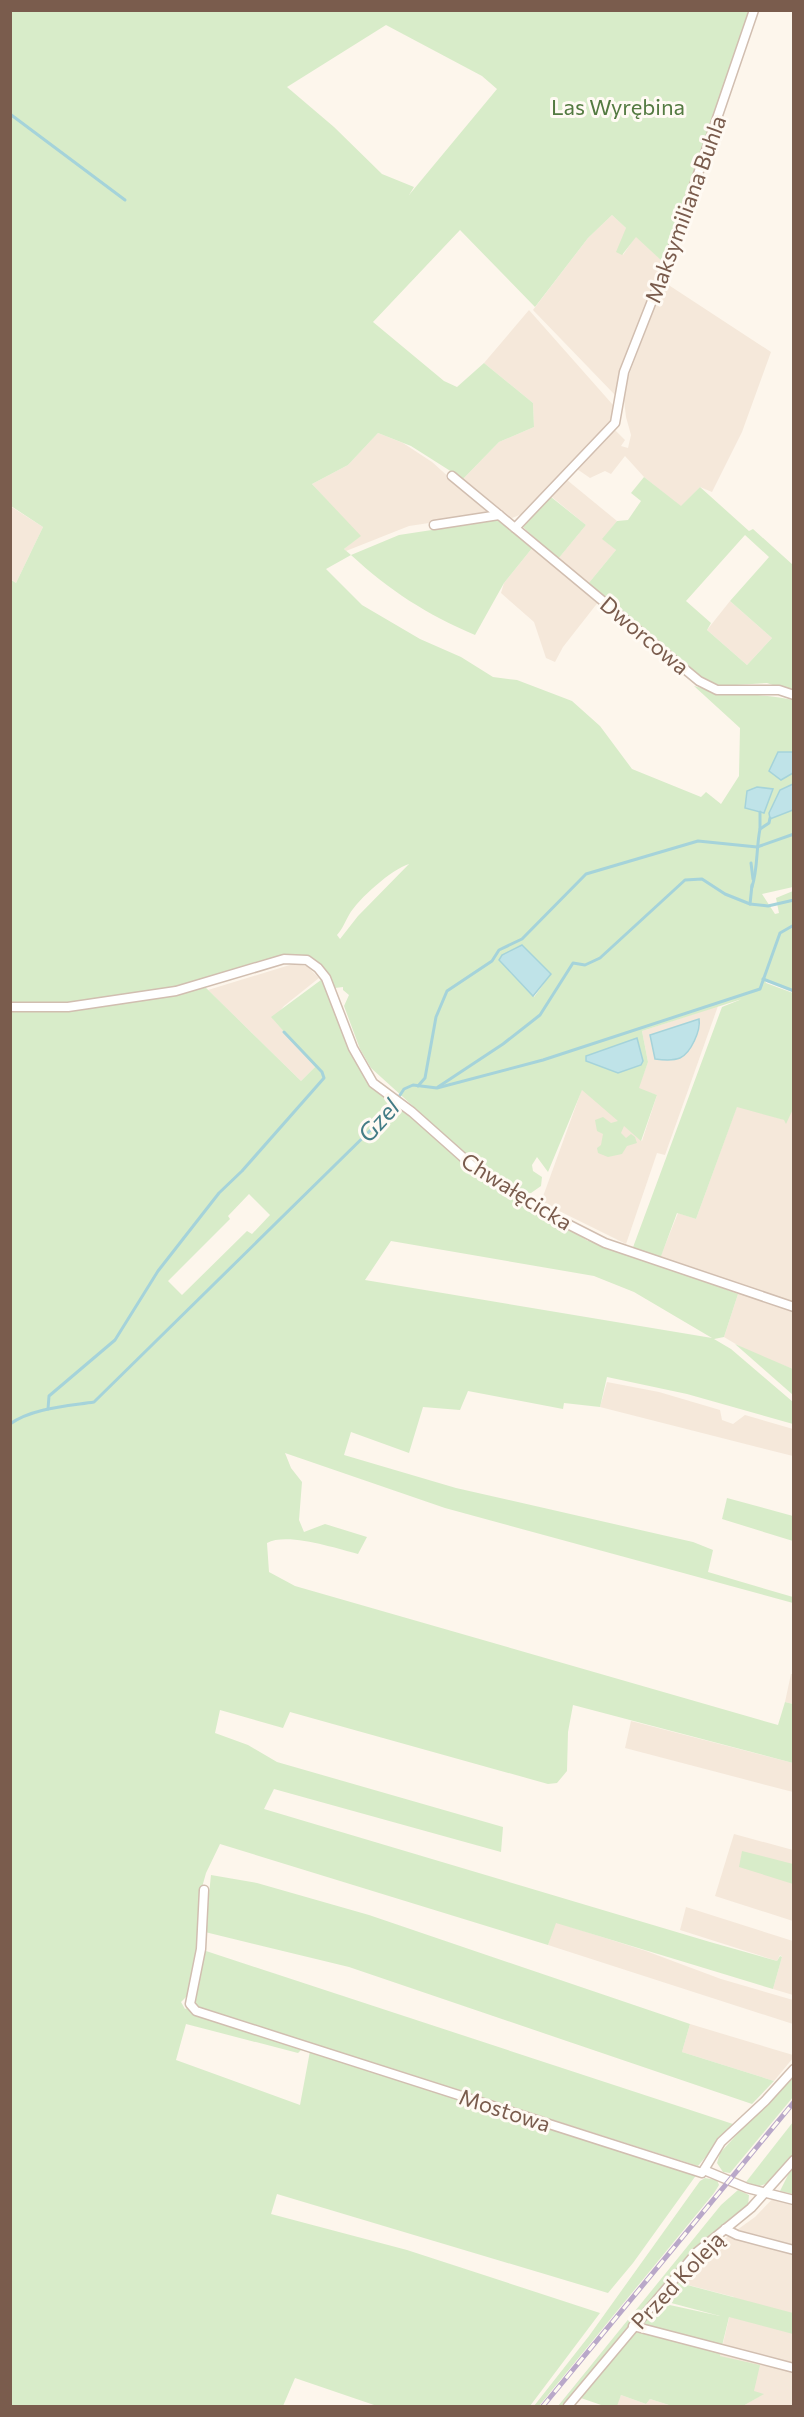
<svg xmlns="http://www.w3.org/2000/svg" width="804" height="2417" font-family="Commissioner,sans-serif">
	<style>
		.residential { fill: #f5e8da }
		.green { fill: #d8ecc9; fill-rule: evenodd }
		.water { fill: #bfe3e8; stroke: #a5d3da; stroke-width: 1.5 }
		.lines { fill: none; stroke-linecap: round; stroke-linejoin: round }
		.stream { stroke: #a5d3da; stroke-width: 3 }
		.street-casing { stroke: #d1beb0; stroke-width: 11 }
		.street { stroke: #fff; stroke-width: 8 }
		.rail-casing { stroke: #b9a8c9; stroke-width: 5 }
		.rail { stroke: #fffaf3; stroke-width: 3; stroke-dasharray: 9; stroke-linecap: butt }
		.labels { text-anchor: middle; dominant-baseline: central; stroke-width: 6; stroke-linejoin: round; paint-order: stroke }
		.park-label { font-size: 22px; fill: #537a41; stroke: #fffaf3 }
		.street-label { font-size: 22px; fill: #7a5c4d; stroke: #fffaf3 }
		.water-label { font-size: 24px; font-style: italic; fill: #437c86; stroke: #fffaf3 }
	</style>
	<rect width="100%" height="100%" fill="#fdf6ec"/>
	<g class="residential">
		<polygon points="612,215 626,228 623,255 636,236 664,263 616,396 533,310 588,238"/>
		<polygon points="664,282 771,352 742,432 712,492 700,487 681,507 644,477 625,456 611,474 605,471 590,478 577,469 614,429 625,440 621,446 628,448 631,435 626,417 623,391"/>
		<polygon points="529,310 613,405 611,420 591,443 522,514 512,518 463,479 499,442 534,427 533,403 484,363"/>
		<polygon points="378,433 403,443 432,462 490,514 409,526 346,551 344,549 360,536 312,484 348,465"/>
		<polygon points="567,480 617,521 603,539 616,550 588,584 558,559 586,525 552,497"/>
		<polygon points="10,506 43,527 16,583 11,579"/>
		<polygon points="533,547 599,601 563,647 555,662 546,658 534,622 501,593 504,583"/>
		<polygon points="730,601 772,638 747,665 707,630"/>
		<polygon points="293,964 307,966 319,978 284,1006 273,1019 315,1067 301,1081 208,990"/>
		<polygon points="718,1006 665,1155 657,1153 626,1244 541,1202 582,1089 642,1141 657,1095 638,1089 648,1062 642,1031"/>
		<polygon points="737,1106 785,1120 793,1109 793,1369 749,1352 724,1337 738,1294 629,1250 660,1258 678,1213 696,1219"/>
		<polygon points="607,1382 659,1392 720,1410 722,1420 733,1424 745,1415 793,1429 793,1456 600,1407"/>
		<polygon points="791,1674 793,1674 793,1704 785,1702"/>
		<polygon points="631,1721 793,1763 793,1792 625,1748"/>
		<polygon points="734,1834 793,1850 793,1921 715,1896"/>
		<polygon points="686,1907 793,1941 793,1995 773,1989 782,1957 780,1955 777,1961 680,1930"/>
		<polygon points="555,1922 646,1951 721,1979 793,2000 793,2024 548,1945"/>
		<polygon points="690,2024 793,2055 793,2058 774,2081 682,2052"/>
		<polygon points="780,2191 793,2194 793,2406 743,2406 763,2394 754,2392 720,2356 734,2297 677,2282 698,2258 755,2217"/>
		<polygon points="621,2395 646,2404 650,2399 672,2406 616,2406"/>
	</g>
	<g class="green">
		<path d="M10 11H752L664 263 636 237 622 255 616 252 626 228 612 215 588 238 535 307 460 230 373 322 444 381 457 387 484 363 533 403 534 427 499 442 463 479 411 446 378 433 348 465 312 484 361 536 344 549 351 555 399 535 497 520 533 547 504 583 475 635C426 614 390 591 351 555L326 569 362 605 420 639 461 657 493 677 517 680 572 701 600 726 632 769 701 797 706 792 721 804 739 776 740 728 694 686C727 695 760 693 793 700V887L762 894 775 914 779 913 776 898 793 891V991L765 981 766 983 793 993V1109L786 1124 784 1120 737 1107 696 1219 677 1213 660 1259 632 1250 722 1007 742 999 642 1031 648 1062 639 1088 657 1095 641 1141 624 1126 621 1133 626 1138 631 1134 635 1137 637 1143 627 1146 622 1154 608 1157 598 1153 597 1148 601 1145 603 1134 597 1131 595 1120 603 1117 611 1123 618 1121 582 1090 548 1172 537 1157 532 1165 533 1171 542 1177 541 1186 531 1193H524L468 1156 371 1068 360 1049 344 1006 349 995 343 990V987L335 988 319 964 307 957 200 982 301 1081 315 1067 271 1017 325 977 349 1049 368 1080 417 1120 466 1166 588 1241 590 1238 738 1294 724 1337 714 1339 731 1349 793 1402V1424L687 1394 607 1377 600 1407 564 1403 563 1409 468 1391 460 1410 423 1407 409 1453 351 1432 344 1455 456 1488 693 1542 713 1550 708 1572 793 1597V1603L445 1508 285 1453 291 1468 302 1482 299 1520 304 1532 325 1524 367 1537 358 1554C335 1548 287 1532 267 1543L269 1572 295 1586 778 1725 785 1702 793 1704V1763L573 1705 568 1732 567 1771 557 1783 548 1784 290 1712 283 1728 220 1710 215 1733 248 1745 277 1762 503 1827 501 1852 274 1789 264 1809 710 1942 777 1961 780 1956 782 1957 773 1989 556 1923 548 1945 220 1844 206 1873 201 1891 200 1933 188 1995 181 2002 185 2009 190 2007 301 2050 298 2053 186 2024 176 2060 300 2105 310 2051 697 2174 633 2263 608 2293 277 2194 271 2214 407 2250 600 2313 530 2406H377L295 2378 283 2406H11L10 579 16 583 43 527 11 506ZM386 25 482 76 497 89 409 195 414 187 382 174 334 127 287 87ZM409 864 358 916 340 939 337 935C343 928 345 922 349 915 358 899 392 869 409 864ZM499 960 551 974 534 997ZM249 1194 270 1215 252 1234 247 1231 182 1295 168 1281 230 1219 228 1216ZM391 1241 594 1276 634 1292 712 1338 365 1280Z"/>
		<path d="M644 477 681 506 700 487 749 531 753 529 793 565V692L767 683 719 686 695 674 588 584 616 550 602 539 617 521 628 520 641 501 631 493ZM745 535 769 557 730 601 772 638 747 665 707 630 711 623 686 601Z"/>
		<polygon points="551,497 586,525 558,559 523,527"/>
		<polygon points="735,1344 793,1369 793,1395"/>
		<polygon points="727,1498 793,1516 793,1541 722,1519"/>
		<polygon points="742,1851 793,1864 793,1884 739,1867"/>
		<polygon points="211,1875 257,1883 369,1915 690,2024 682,2052 774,2081 752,2104 349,1967 205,1932"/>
		<polygon points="203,1950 733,2124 698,2166 195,2006"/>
		<polygon points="793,2073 793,2097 730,2173 723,2172 717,2163 720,2153"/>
		<polygon points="793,2122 793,2156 773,2181 757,2187 746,2182"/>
		<polygon points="793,2165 793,2194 780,2191"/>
		<polygon points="705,2178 717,2180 719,2185 714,2193 539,2406 534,2406 589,2336 700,2181"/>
		<polygon points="738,2190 749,2195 748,2206 717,2231 565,2406 558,2406 721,2205"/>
		<polygon points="676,2282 793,2313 793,2334 729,2317 721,2350 645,2326 645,2317 656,2302 720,2316 660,2300"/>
		<polygon points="636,2332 721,2352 720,2356 760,2365 754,2391 764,2394 743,2406 672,2406 650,2399 646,2404 621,2395 617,2406 604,2406 578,2397"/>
	</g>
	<g class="water">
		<polygon points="778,752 793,752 793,773 781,780 769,771"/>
		<polygon points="793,784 793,810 770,819 769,813 780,790"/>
		<polygon points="757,787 773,789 764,813 745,808 747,791"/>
		<polygon points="522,945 551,974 533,996 499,960 502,955"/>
		<path d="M699 1019C701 1030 691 1053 680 1058 673 1061 663 1060 655 1059L650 1035Z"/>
		<polygon points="637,1038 643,1061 641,1065 618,1073 586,1061 586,1056"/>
	</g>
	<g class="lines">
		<g class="stream">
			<polyline points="10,114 125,200"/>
			<polyline points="760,829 760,812"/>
			<polyline points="751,863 753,879"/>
			<path d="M752 887C758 868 756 849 760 829L769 823 770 818"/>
			<polyline points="750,904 752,885"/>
			<polyline points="763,979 794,991"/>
			<polyline points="418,1086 425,1078 436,1017 447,991 492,961 499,950 522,939 586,874 698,841 757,847 794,834"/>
			<polyline points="438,1087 503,1044 540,1015 573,963 585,965 600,958 685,880 702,879 725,894 750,904 768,906 794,900"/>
			<polyline points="48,1409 49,1396 115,1340 158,1271 219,1193 242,1171 324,1078 322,1072 284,1032"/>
			<path d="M10 1424C32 1408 68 1406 94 1402L389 1112 404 1089 413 1085 437 1088 543 1060 760 989 780 933 794 925"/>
		</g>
		<g class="street-casing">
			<g id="street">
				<polyline points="754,10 672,250 624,372 615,423 515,528 699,681 717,690 779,690 794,695"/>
				<polyline points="452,476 515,528"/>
				<polyline points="434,525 499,515"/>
				<polyline points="10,1007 68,1007 176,991 284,959 307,960 318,968 326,978 353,1048 373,1083 412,1112 475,1168 540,1210 605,1243 794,1307"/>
				<polyline points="204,1890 201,1949 190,2004 196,2011 702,2173 721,2142 765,2101 794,2069"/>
				<polyline points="704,2170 747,2188 794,2200"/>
				<polyline points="725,2229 737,2235 794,2250"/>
				<polyline points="633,2326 794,2368"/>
				<polyline points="568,2406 697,2252 751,2208 794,2160"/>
			</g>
		</g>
		<use href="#street" class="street"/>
		<g class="rail-casing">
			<polyline id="rail" points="543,2406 794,2102"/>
		</g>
		<use href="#rail" class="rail"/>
	</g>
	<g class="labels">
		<g class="park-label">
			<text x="618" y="106">Las Wyrębina</text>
		</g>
		<g class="street-label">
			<text transform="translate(685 209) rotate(-70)">Maksymiliana Buhla</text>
			<text transform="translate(645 635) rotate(40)">Dworcowa</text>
			<text transform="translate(517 1191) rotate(32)">Chwałęcicka</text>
			<text transform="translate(505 2110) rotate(18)">Mostowa</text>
			<text transform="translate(677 2280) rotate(-47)">Przed Koleją</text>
		</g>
		<g class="water-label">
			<text transform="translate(378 1120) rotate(-48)">Gzel</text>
		</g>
	</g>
	<rect width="804" height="2417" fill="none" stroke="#7a5c4d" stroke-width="24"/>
</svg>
